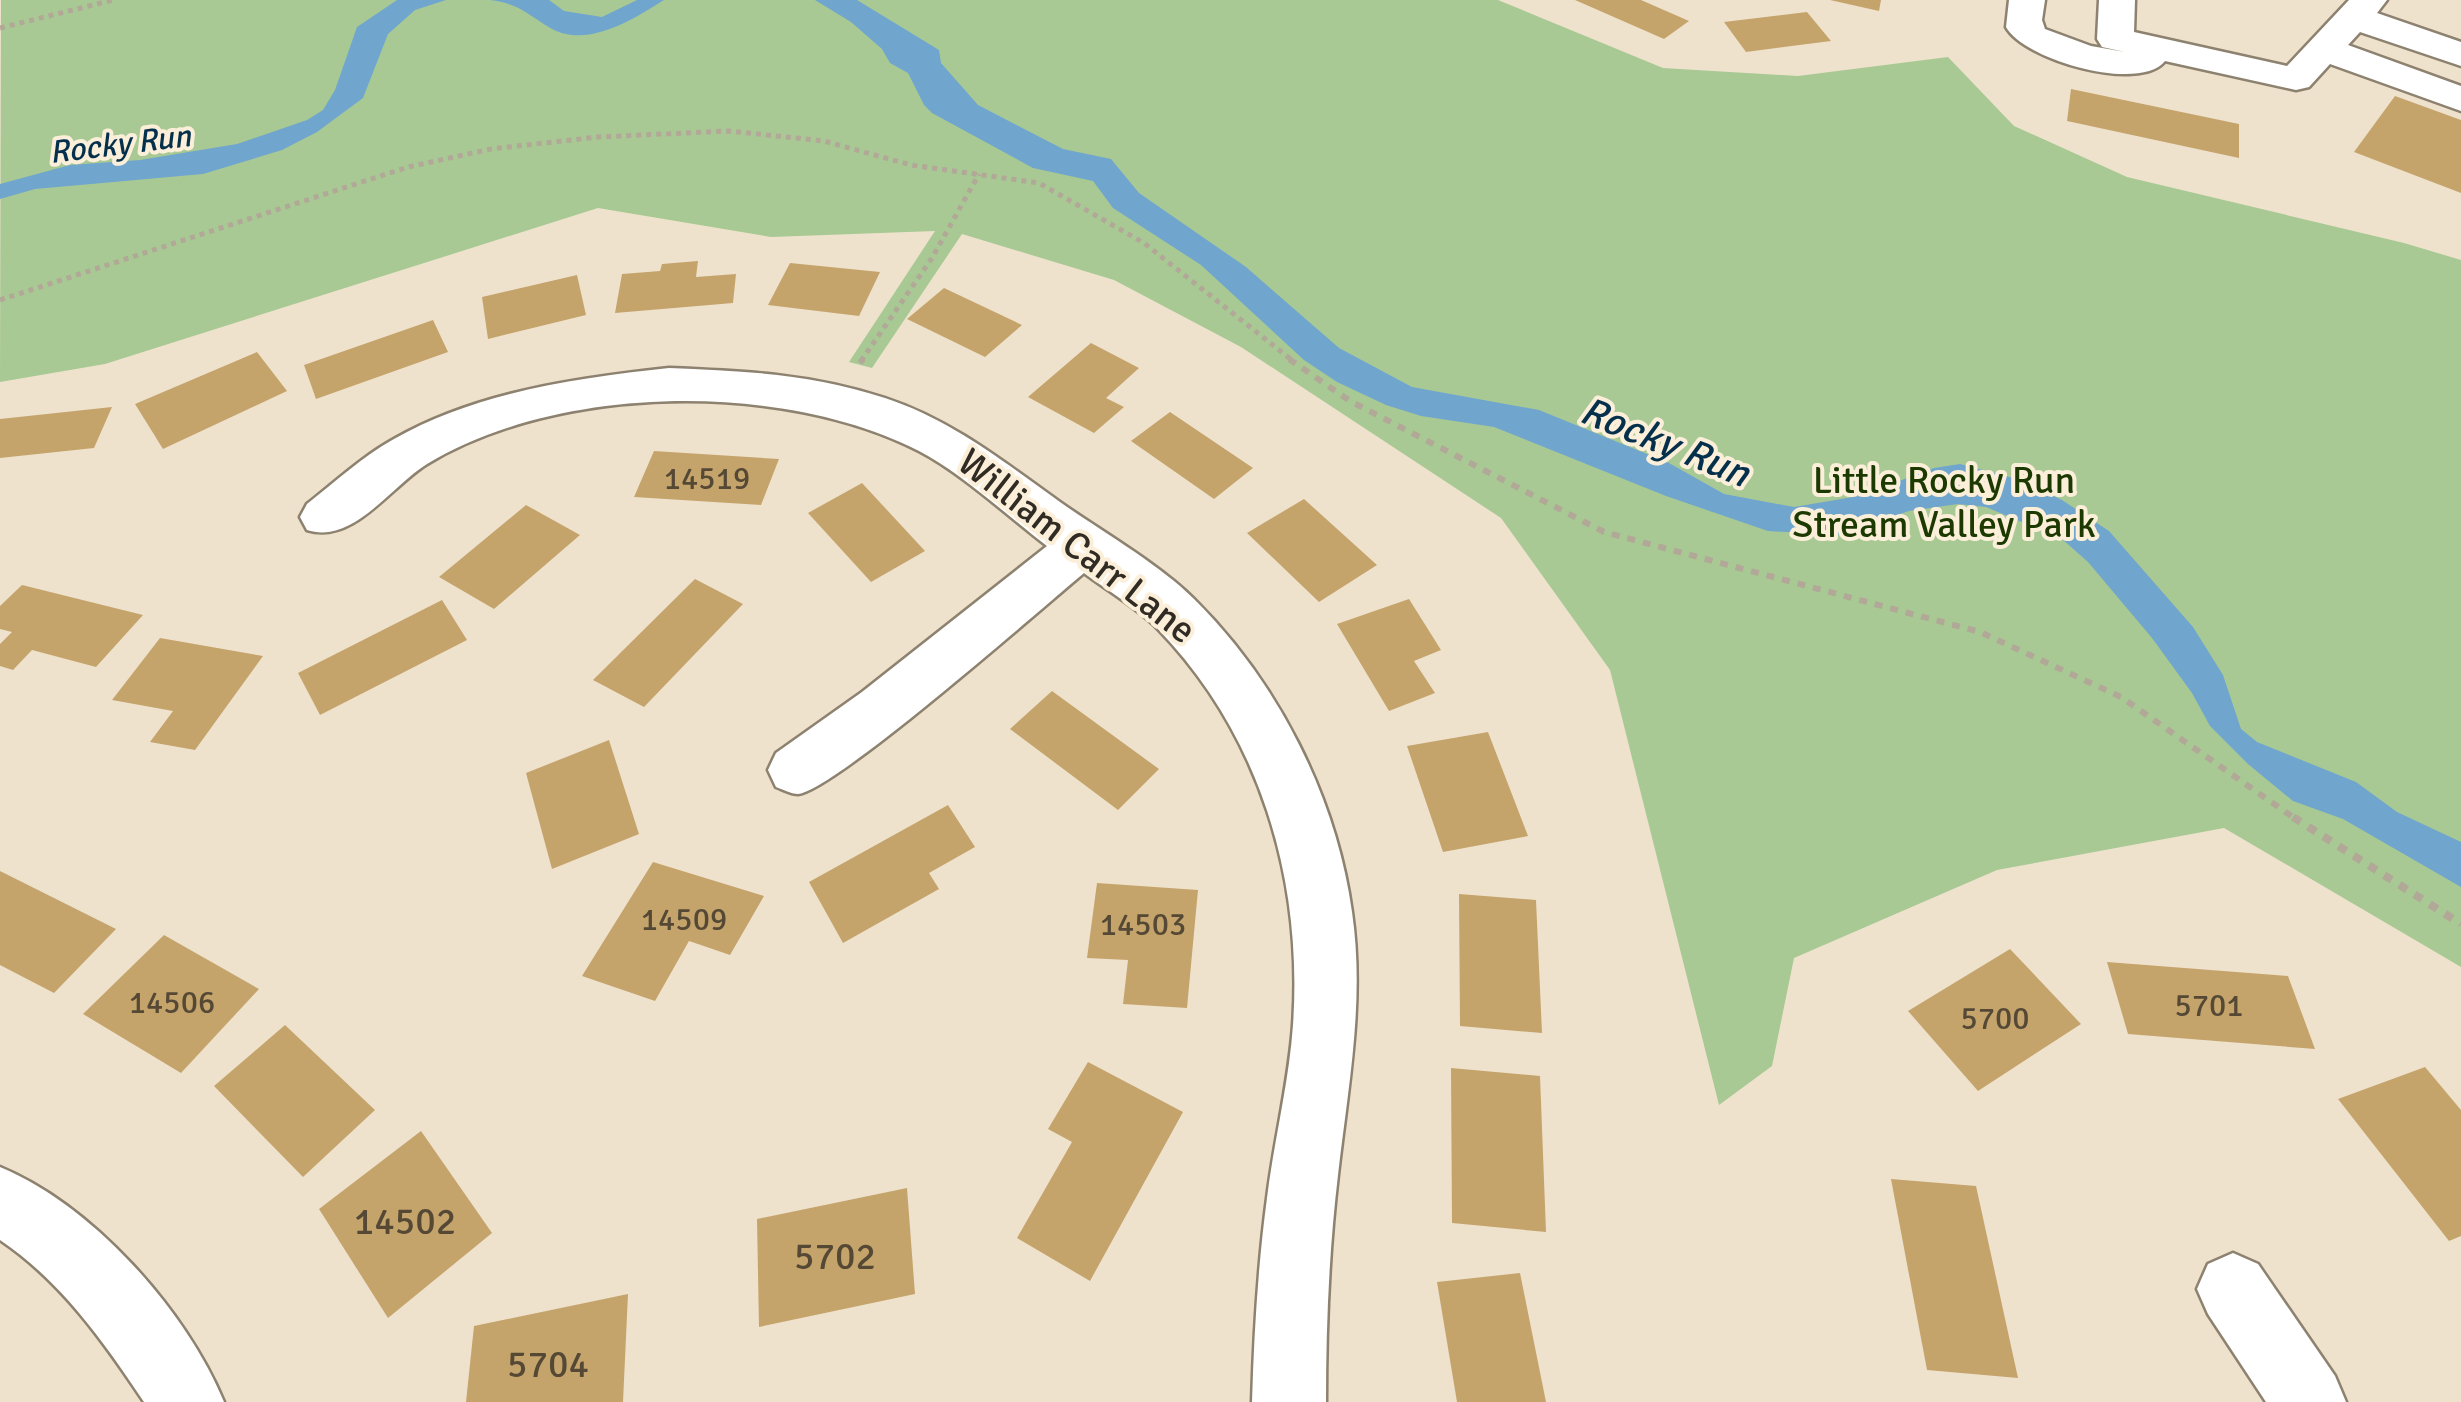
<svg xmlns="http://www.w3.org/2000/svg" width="2461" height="1402" font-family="Signika,sans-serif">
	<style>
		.green { fill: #a8c994 }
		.water { fill: #70a5ce }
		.building { fill: #c5a46c }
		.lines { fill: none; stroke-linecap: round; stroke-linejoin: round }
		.minor-casing { stroke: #8d826f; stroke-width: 5 }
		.path-far2 { stroke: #b2a897; stroke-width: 5; stroke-dasharray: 5 5; stroke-linecap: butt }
		.path-far1 { stroke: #b2a897; stroke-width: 6; stroke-dasharray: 8 8; stroke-linecap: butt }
		.path { stroke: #b2a897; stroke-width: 8; stroke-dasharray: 9 9; stroke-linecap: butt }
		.minor { fill: #fff; fill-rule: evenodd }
		.labels { text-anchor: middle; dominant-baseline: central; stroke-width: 8; stroke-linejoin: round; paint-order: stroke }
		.far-water-label { font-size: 32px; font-style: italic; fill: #04304c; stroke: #fcefda }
		.number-label { font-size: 32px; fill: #554935 }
		.park-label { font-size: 38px; fill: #1b3900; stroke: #fcefda }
		.street-label { font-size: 38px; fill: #302b23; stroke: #fcefda }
		.near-number-label { font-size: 38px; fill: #554935 }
		.water-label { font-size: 40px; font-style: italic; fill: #04304c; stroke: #fcefda }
	</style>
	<rect width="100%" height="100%" fill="#efe2cd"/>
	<polygon class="green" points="1,0 1498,0 1663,68 1798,76 1948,57 2014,126 2127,177 2404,243 2461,260 2461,967 2224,828 1997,870 1794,958 1772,1066 1719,1105 1610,670 1501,518 1241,347 1114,280 962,234 872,368 849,362 935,231 771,237 598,208 105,364 0,382"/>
	<g class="water">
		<polygon points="397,0 446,0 415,10 388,34 363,98 317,132 282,150 203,174 35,189 0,199 0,184 70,165 140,160 237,144 307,120 323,110 335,90 357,27"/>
		<path d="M490 0H549L564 11 602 17 637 0H664C632 20 584 51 547 26 526 13 516 3 490 0Z"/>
		<polygon points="815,0 857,0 939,50 941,63 978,105 1063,149 1111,159 1139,193 1246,267 1339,348 1412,387 1539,410 1669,463 1724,494 1794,507 1859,496 1934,468 1960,464 2021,480 2062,500 2109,531 2193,627 2223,675 2241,729 2257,742 2356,782 2397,812 2461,842 2461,887 2343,819 2293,801 2248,764 2210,726 2192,693 2152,638 2088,562 2062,539 1986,507 1958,504 1909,511 1838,535 1768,531 1666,496 1494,427 1421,416 1386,405 1337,382 1304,360 1201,265 1113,208 1093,181 1033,168 932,113 924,105 908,73 890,63 882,49 851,22"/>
	</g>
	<g class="building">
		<polygon points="1575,0 1641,0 1689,21 1664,39"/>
		<polygon points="1830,0 1881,0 1879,11"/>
		<polygon points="1807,12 1831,41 1746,52 1724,22"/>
		<polygon points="2071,89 2239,124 2239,158 2067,121"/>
		<polygon points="2395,96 2461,120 2461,193 2354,152"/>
		<polygon points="698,261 696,277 736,274 733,303 615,313 622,274 660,271 662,264"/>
		<polygon points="790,263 880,272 859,316 768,305"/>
		<polygon points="577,275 586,315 488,339 482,297"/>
		<polygon points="944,288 1022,325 985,357 907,319"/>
		<polygon points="433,320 448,352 316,399 304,365"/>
		<polygon points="1091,343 1139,368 1106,398 1124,407 1094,433 1028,397"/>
		<polygon points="257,352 287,391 163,449 135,404"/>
		<polygon points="112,407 94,448 0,458 0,419"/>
		<polygon points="1170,412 1253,468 1214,499 1131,441"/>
		<polygon points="654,451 779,459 761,505 634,497"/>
		<polygon points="862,483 925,551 871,582 808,513"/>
		<polygon points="1304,499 1377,565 1319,602 1247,533"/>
		<polygon points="526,505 580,535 494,609 439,577"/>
		<polygon points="695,579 743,604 644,707 593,680"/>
		<polygon points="22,585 143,615 96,667 32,650 13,670 0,666 0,644 12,632 0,629 0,606"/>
		<polygon points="1409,599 1441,650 1414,661 1435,693 1389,711 1337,624"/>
		<polygon points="442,600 467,640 320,715 298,673"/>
		<polygon points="160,638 263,656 195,750 150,742 173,711 112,700"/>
		<polygon points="1052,691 1159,769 1118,810 1010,729"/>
		<polygon points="1488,732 1528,836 1443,852 1407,746"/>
		<polygon points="609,740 639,834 552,869 526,773"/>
		<polygon points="948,805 975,847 929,873 939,889 843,943 809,882"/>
		<polygon points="653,862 764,896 730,955 689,941 655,1001 582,976"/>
		<polygon points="0,871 116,929 54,993 0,965"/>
		<polygon points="1097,883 1198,890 1187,1008 1123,1004 1128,960 1087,958"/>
		<polygon points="1459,894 1536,900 1542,1033 1460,1026"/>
		<polygon points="164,935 259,989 181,1073 83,1014"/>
		<polygon points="2010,949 2081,1024 1978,1091 1908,1011"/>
		<polygon points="2107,962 2288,976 2315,1049 2128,1034"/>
		<polygon points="285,1025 375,1110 303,1177 214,1086"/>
		<polygon points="1088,1062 1183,1112 1090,1281 1017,1238 1072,1142 1048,1129"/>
		<polygon points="2425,1067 2461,1110 2461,1236 2449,1241 2338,1099"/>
		<polygon points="1451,1068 1540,1076 1546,1232 1452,1223"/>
		<polygon points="421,1131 492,1233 388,1318 319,1209"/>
		<polygon points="1891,1179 1976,1186 2018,1378 1927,1370"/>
		<polygon points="907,1188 915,1294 759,1327 757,1219"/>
		<polygon points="1520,1273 1546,1402 1457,1402 1437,1282"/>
		<polygon points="628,1294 623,1402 466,1402 474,1326"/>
	</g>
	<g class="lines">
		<g class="minor-casing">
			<g id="minor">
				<path d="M2009 0H2045L2042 20 2045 29 2091 46 2125 52 2102 47 2097 39 2099 0H2135L2134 32 2287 66 2349 0H2387L2377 13 2461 42V66L2360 32 2348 45 2461 86V111L2330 64 2309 87 2296 90 2165 61C2140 93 2024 60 2006 27Z"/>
				<path d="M669 368C745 371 812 374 885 398 952 420 1004 462 1060 502 1101 531 1159 564 1194 599 1277 681 1336 796 1352 912 1365 1001 1348 1087 1338 1175 1329 1251 1326 1326 1326 1402H1252C1254 1334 1258 1265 1267 1198 1274 1140 1289 1083 1293 1025 1303 879 1260 734 1157 628 1136 607 1108 591 1084 573 1042 608 834 791 798 794 791 794 782 789 776 787L768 770 776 753 862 692 1047 546C1009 517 960 472 919 451 783 381 559 384 427 464 391 486 353 545 307 530L300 517 307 504C335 482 363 456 394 439 476 392 577 378 669 368Z"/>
				<path d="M0 1167C92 1205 186 1310 224 1402H144C104 1342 61 1281 0 1240Z"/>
				<polygon points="2233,1253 2258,1264 2335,1376 2346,1402 2266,1402 2208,1314 2197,1289 2208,1264"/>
			</g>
		</g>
		<g class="path-far2">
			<polyline points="0,28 113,0"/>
			<polyline points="0,300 408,167 491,149 598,137 729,131 824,141 911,165 1039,183 1144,243 1293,361"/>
			<polyline points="861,361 932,258 979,174"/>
		</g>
		<g class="path-far1">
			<polyline points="1289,359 1350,401 1604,532 1980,632 2121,697 2297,820"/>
			<polyline points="860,363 863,359"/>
		</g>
		<polyline class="path" points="2293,817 2461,924"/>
		<use href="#minor" class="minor"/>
	</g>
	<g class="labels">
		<g class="far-water-label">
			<text transform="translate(120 144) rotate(-7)">Rocky Run</text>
		</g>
		<g class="number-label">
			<text x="707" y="478">14519</text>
			<text x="684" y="919">14509</text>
			<text x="1143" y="924">14503</text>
			<text x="172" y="1002">14506</text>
			<text x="2209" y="1005">5701</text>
			<text x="1995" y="1018">5700</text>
		</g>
		<g class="park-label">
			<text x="1944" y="480">Little Rocky Run<tspan x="1944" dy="44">Stream Valley Park</tspan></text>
		</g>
		<g class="street-label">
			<text transform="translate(1077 546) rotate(38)">William Carr Lane</text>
		</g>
		<g class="near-number-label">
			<text x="405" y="1221">14502</text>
			<text x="835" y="1256">5702</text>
			<text x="548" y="1364">5704</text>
		</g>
		<g class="water-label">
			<text transform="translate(1665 442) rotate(22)">Rocky Run</text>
		</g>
	</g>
</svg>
